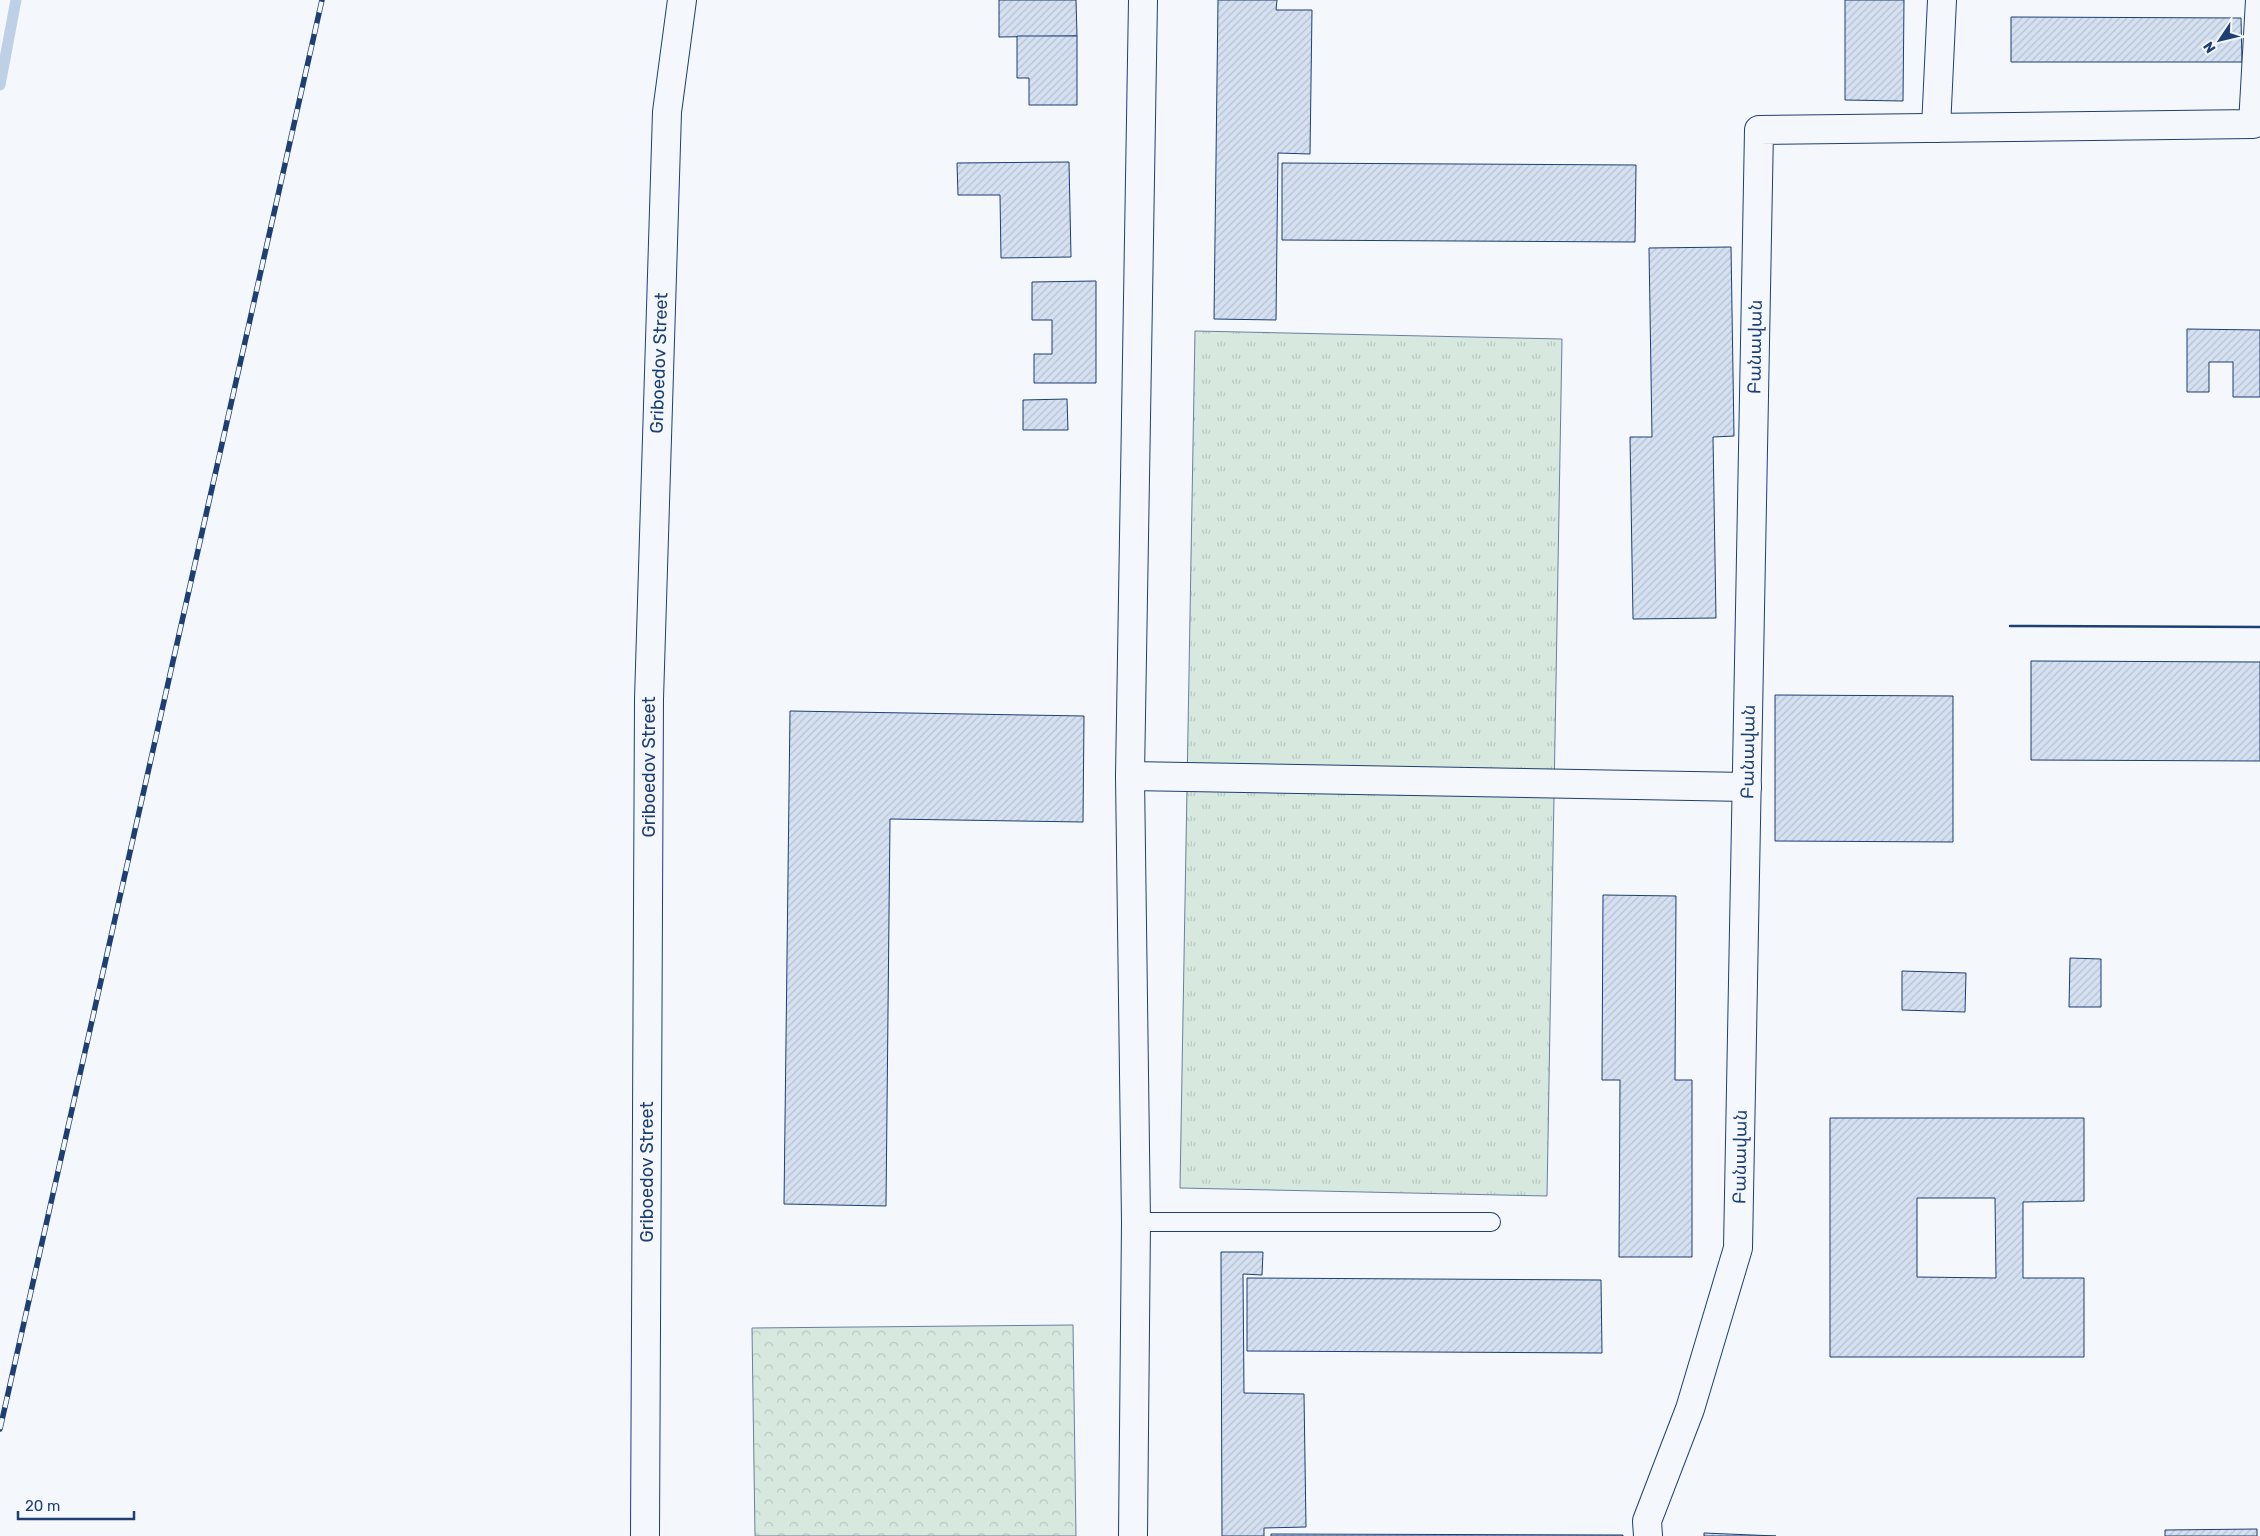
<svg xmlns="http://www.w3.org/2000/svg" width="2260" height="1536" font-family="Rubik,'Noto Sans Armenian',sans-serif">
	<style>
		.forest { fill: url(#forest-crowns); stroke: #687fa3 }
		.park { fill: url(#park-tufts); stroke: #687fa3 }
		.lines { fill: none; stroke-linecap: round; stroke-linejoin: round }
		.stream { stroke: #bed0e5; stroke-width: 11 }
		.building { fill: url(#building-hatch); stroke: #1d3f73; fill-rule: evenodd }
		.service-casing { stroke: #1d3f73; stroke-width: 20 }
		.minor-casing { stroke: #1d3f73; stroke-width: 30 }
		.primary-casing { stroke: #1d3f73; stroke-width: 30 }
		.service { stroke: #f4f7fb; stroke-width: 18 }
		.minor { stroke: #f4f7fb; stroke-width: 28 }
		.primary { stroke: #f4f7fb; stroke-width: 28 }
		.rail-casing { stroke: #1d3f73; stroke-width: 5.5 }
		.rail { stroke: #f4f7fb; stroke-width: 4; stroke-dasharray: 11; stroke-linecap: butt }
		.wall { stroke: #1d3f73; stroke-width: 2.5 }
		.labels { text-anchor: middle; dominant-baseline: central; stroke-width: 4; stroke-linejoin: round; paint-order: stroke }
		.street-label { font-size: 18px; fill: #1d3f73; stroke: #f4f7fb }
	</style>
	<defs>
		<pattern id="forest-crowns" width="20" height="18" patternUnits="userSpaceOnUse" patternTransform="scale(1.25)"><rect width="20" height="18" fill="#d7e8df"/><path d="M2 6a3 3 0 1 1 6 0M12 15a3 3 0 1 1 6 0" fill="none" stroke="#b8c8c3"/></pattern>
		<pattern id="park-tufts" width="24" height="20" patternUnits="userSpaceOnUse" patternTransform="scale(1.25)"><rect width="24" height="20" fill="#d7e8df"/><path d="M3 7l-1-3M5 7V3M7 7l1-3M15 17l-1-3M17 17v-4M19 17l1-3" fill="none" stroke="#b8c8c3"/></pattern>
		<pattern id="building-hatch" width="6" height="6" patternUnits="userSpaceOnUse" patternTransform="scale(1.25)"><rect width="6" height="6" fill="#d5e0f0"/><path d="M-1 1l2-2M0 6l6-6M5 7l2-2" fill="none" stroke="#b6c1d1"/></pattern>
	</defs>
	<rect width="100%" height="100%" fill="#f4f7fb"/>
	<polygon class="forest" points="1073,1325 1076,1536 755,1536 752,1328"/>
	<polygon class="park" points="1195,331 1562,339 1547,1196 1180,1188"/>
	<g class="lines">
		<polyline class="stream" points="0,85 16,0"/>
	</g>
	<g class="building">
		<polygon points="999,0 1076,0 1077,36 999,37"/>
		<polygon points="1218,0 1277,0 1276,10 1312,10 1310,154 1278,153 1276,320 1214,319"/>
		<polygon points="1845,0 1904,0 1903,101 1845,100"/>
		<polygon points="2011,17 2241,18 2242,62 2011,62"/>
		<polygon points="1017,36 1077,36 1077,105 1029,105 1029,78 1017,78"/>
		<polygon points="1069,162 1071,257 1001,258 1000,195 958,195 957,163"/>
		<polygon points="1282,163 1636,165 1635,242 1282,240"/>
		<polygon points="1731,247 1734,436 1713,437 1716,618 1633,619 1630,437 1652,437 1649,248"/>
		<polygon points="1096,281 1096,383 1034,383 1034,354 1052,354 1052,320 1032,320 1032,282"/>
		<polygon points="2187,329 2260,330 2260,397 2233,397 2233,362 2209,362 2209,392 2187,392"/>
		<polygon points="1067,399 1068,430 1023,430 1023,400"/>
		<polygon points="2031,661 2260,662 2260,761 2031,760"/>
		<polygon points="1775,695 1953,696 1953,842 1775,841"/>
		<polygon points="790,711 1084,716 1083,822 890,819 886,1206 784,1204"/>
		<polygon points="1603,895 1676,896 1675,1080 1692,1080 1692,1257 1619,1257 1620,1080 1602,1080"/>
		<polygon points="2070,958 2101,959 2101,1007 2069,1007"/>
		<polygon points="1902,971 1966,973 1965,1012 1902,1010"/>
		<path d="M1830 1118H2084V1201L2023 1202V1278H2084V1357H1830ZM1917 1198H1995L1996 1278 1917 1277Z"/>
		<polygon points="1221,1252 1263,1252 1262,1275 1243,1274 1244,1393 1304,1394 1306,1527 1264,1528 1264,1536 1222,1536"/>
		<polygon points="1247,1278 1601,1280 1602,1353 1247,1351"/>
		<polygon points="2257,1529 2257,1536 2165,1536 2165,1530"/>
		<polygon points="1704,1533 1776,1536 1704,1536"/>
		<polygon points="1271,1534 1623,1535 1623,1536 1271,1536"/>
	</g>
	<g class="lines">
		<g class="service-casing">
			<polyline id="service" points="1136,1222 1491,1222"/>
		</g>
		<g class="minor-casing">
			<g id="minor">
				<polyline points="1936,128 1942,0"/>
				<polyline points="1130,776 1747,787"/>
				<polyline points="1133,1536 1136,1222 1130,776 1143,0"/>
				<polyline points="1648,1536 1647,1521 1690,1409 1738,1248 1759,130 2253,124 2260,0"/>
			</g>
		</g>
		<g class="primary-casing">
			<polyline id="primary" points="645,1536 649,699 667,112 682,0"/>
		</g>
		<use href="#service" class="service"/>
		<use href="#minor" class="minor"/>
		<use href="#primary" class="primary"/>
		<g class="rail-casing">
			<polyline id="rail" points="0,1429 322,0"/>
		</g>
		<use href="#rail" class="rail"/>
		<polyline class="wall" points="2010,626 2260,627"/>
	</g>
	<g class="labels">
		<g class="street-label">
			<text transform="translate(1755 347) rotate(-89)">Բանավան</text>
			<text transform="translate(659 363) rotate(-88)">Griboedov Street</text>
			<text transform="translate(1748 752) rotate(-89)">Բանավան</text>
			<text transform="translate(649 767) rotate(-90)">Griboedov Street</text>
			<text transform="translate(1740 1157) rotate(-89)">Բանավան</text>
			<text transform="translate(647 1172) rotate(-90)">Griboedov Street</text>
		</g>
	</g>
	<g transform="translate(2220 40) rotate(235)" stroke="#f4f7fb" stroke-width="4" paint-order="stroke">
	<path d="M0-4L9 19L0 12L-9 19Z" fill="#1d3f73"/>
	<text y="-8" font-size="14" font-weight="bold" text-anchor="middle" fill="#1d3f73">N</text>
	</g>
	<path d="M18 1511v8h116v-8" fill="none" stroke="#1d3f73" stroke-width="2.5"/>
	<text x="25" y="1511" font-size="15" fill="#1d3f73" stroke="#f4f7fb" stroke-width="4" paint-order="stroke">20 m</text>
</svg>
